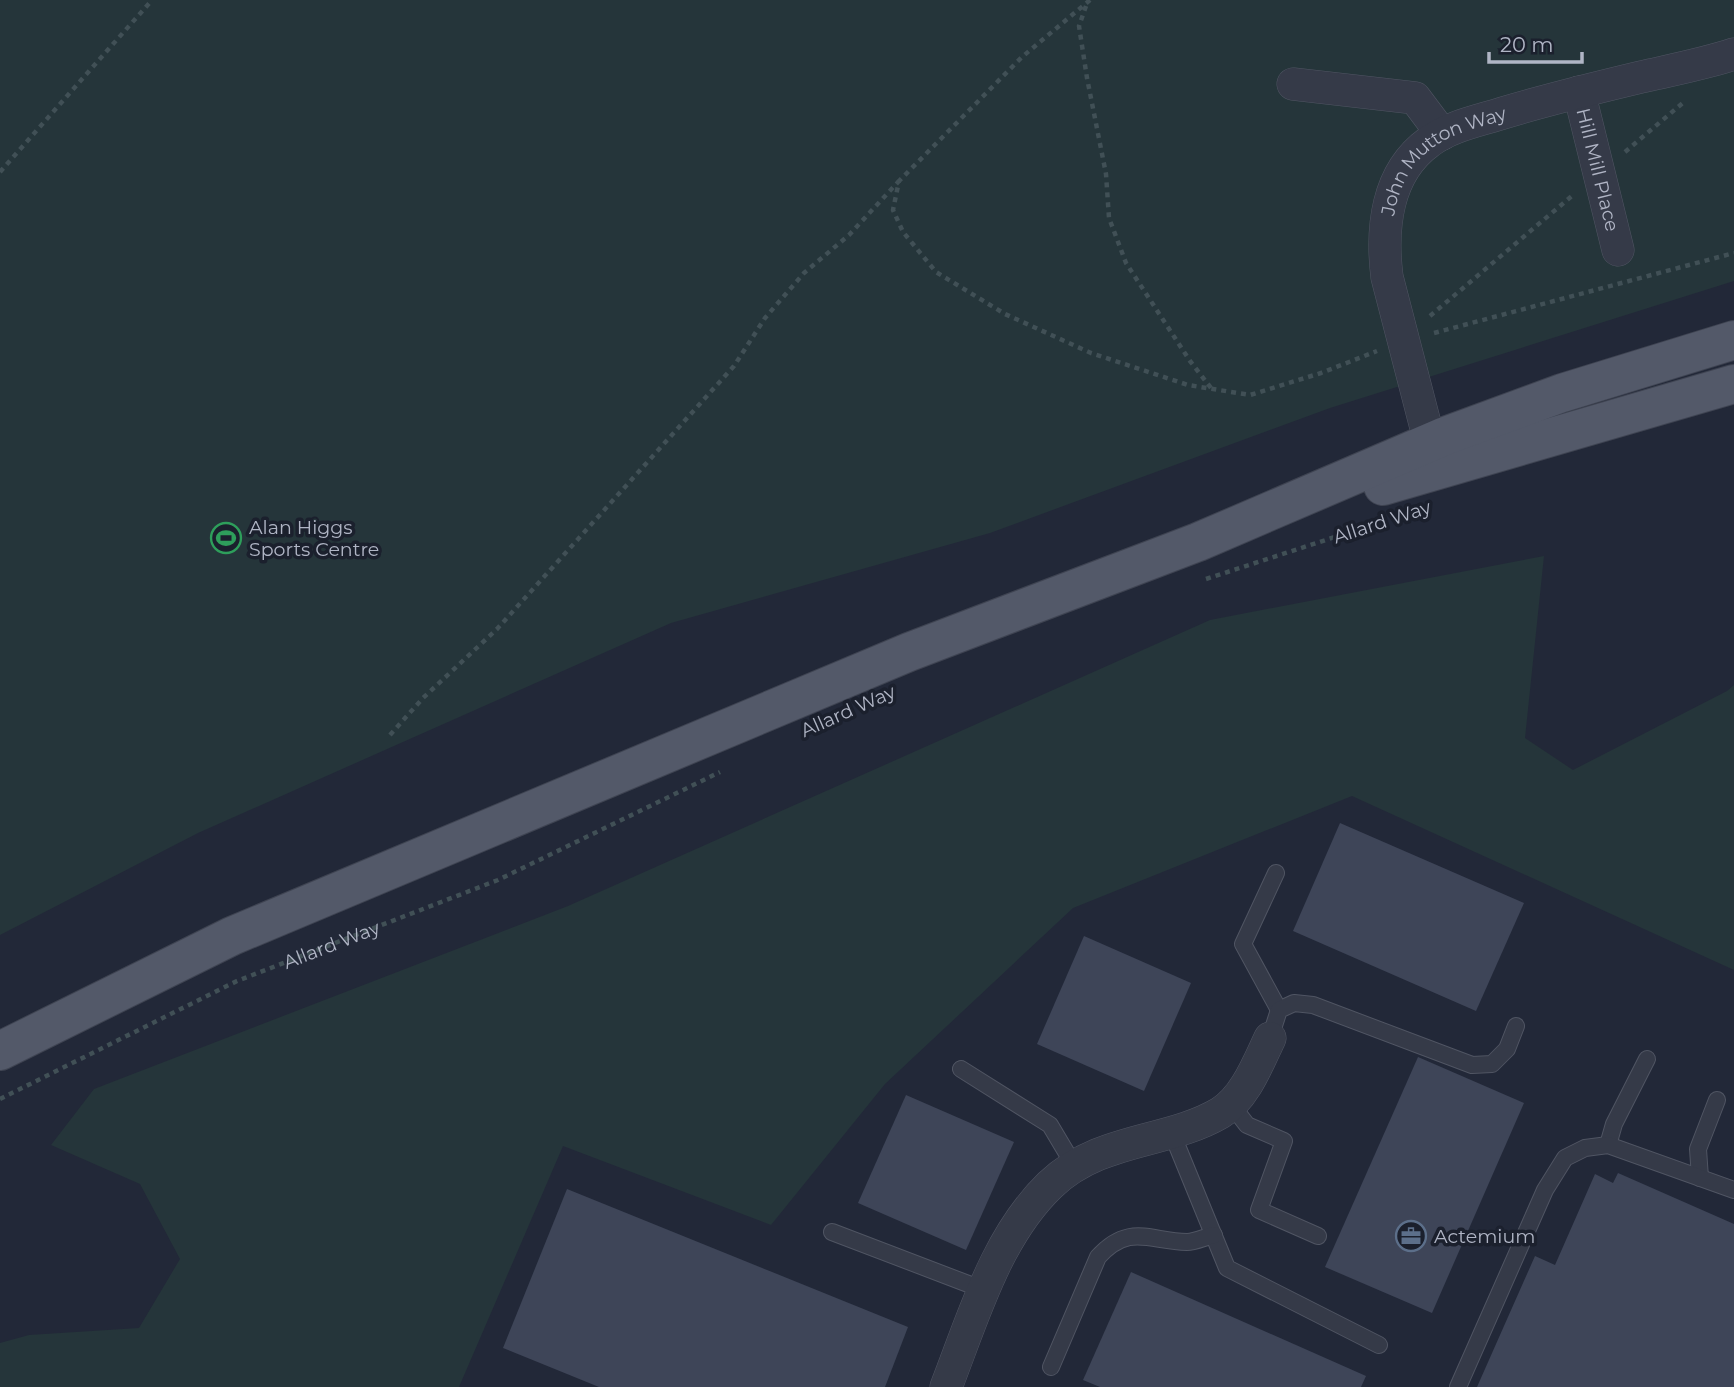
<svg xmlns="http://www.w3.org/2000/svg" width="1734" height="1387" font-family="Montserrat,sans-serif">
	<style>
		.green { fill: #25353a }
		.building { fill: #3e4558 }
		.lines { fill: none; stroke-linecap: round; stroke-linejoin: round }
		.lane-casing { stroke: #505563; stroke-width: 18 }
		.street-casing { stroke: #505563; stroke-width: 33 }
		.primary-casing { stroke: #3f4452; stroke-width: 40 }
		.path { stroke: #415056; stroke-width: 4.5; stroke-dasharray: 5 5; stroke-linecap: butt }
		.lane { stroke: #353a48; stroke-width: 16 }
		.street { stroke: #353a48; stroke-width: 32 }
		.primary { stroke: #535969; stroke-width: 38 }
		.labels { text-anchor: middle; dominant-baseline: central; stroke-width: 7; stroke-linejoin: round; paint-order: stroke }
		.street-label { font-size: 19px; fill: #b0b5c5; stroke: #1b202d }
		.poi-label { font-size: 19px; fill: #b0b5c5; stroke: #1b202d; text-anchor: start }
	</style>
	<rect width="100%" height="100%" fill="#222838"/>
	<g class="green">
		<polygon points="0,0 1734,0 1734,281 1330,408 990,533 671,623 198,833 0,935"/>
		<polygon points="1544,556 1525,738 1573,770 1727,691 1734,685 1734,970 1352,796 1073,908 885,1084 771,1225 563,1146 459,1387 0,1387 0,1343 29,1335 139,1328 180,1259 140,1184 51,1145 94,1089 568,906 1210,620"/>
	</g>
	<g class="building">
		<polygon points="1340,823 1524,903 1476,1011 1293,931"/>
		<polygon points="1084,936 1191,983 1144,1091 1037,1044"/>
		<polygon points="1418,1057 1524,1103 1432,1313 1325,1267"/>
		<polygon points="906,1095 1014,1142 966,1250 858,1203"/>
		<polygon points="1618,1173 1734,1224 1734,1387 1477,1387 1535,1256 1555,1265 1595,1174 1613,1183"/>
		<polygon points="567,1189 908,1327 885,1387 599,1387 503,1348"/>
		<polygon points="1131,1272 1366,1376 1361,1387 1100,1387 1083,1380"/>
	</g>
	<g class="lines">
		<g class="lane-casing">
			<g id="lane">
				<polyline points="1276,873 1243,944 1279,1010"/>
				<polyline points="1270,1038 1279,1010 1294,1003 1313,1005 1472,1065 1492,1064 1507,1049 1516,1026"/>
				<polyline points="961,1069 1050,1125 1075,1167"/>
				<polyline points="1230,1103 1247,1125 1284,1141 1259,1210 1318,1236"/>
				<polyline points="1171,1131 1227,1268 1379,1345"/>
				<polyline points="1608,1145 1614,1124 1647,1059"/>
				<polyline points="1700,1178 1698,1149 1717,1100"/>
				<polyline points="832,1232 984,1290"/>
				<path d="M1051 1367 1098 1257C1129 1223 1149 1241 1187 1242 1195 1242 1205 1237 1214 1235"/>
				<polyline points="1458,1387 1545,1190 1565,1158 1585,1148 1608,1145 1734,1190"/>
			</g>
		</g>
		<g class="street-casing">
			<g id="street">
				<polyline points="1293,84 1415,98 1442,134"/>
				<path id="s2" d="M1579 92 1618 250"/>
				<path id="s3" d="M1430 443 1387 277C1381 229 1386 173 1429 142 1450 126 1478 121 1503 113 1549 99 1595 88 1641 77 1672 70 1704 64 1734 54"/>
				<path d="M946 1387C973 1318 996 1237 1050 1185 1100 1137 1167 1144 1220 1113 1245 1098 1258 1063 1270 1038"/>
			</g>
		</g>
		<g class="primary-casing">
			<g id="primary">
				<polyline points="1383,486 1734,384"/>
				<polyline points="0,1051 232,936 909,652 1198,542 1445,436 1562,393 1734,340"/>
			</g>
		</g>
		<g class="path">
			<polyline points="1090,0 1022,57 899,181 893,210 903,232 936,272 1005,314 1091,353 1188,385 1250,395 1321,373 1377,351"/>
			<polyline points="1086,6 1079,26 1087,78 1106,174 1109,218 1126,263 1190,361 1211,388"/>
			<polyline points="1625,152 1685,101"/>
			<polyline points="0,172 152,0"/>
			<polyline points="1430,316 1573,195"/>
			<polyline points="1434,333 1734,253"/>
			<polyline points="1206,579 1384,521"/>
			<polyline points="390,735 423,698 497,629 734,366 765,318 804,273 849,235 899,181"/>
			<path id="s1" d="M0 1099 237 981 498 880 720 772"/>
		</g>
		<use href="#lane" class="lane"/>
		<use href="#street" class="street"/>
		<use href="#primary" class="primary"/>
	</g>
	<defs>
		<g id="stadium-ring" transform="scale(1.575)"><circle r="9.5" fill="#1b202d" stroke="#2e9e5b" stroke-width="1.5"/><path d="M0-5a6.5 5 0 1 0 0 10a6.5 5 0 1 0 0-10ZM-3.5-1.8h7v3.6h-7Z" fill="#2e9e5b"/></g>
		<g id="office-ring" transform="scale(1.575)"><circle r="9.5" fill="#1b202d" stroke="#5c6f8a" stroke-width="1.5"/><path d="M-6-3h4V-5.5h4V-3h4V5H-6ZM-1-4.5V-3h2v-1.5ZM-6 0V1H6V0Z" fill="#5c6f8a"/></g>
	</defs>
	<g fill-rule="evenodd">
		<use href="#stadium-ring" x="226" y="538"/>
		<use href="#office-ring" x="1411" y="1236"/>
	</g>
	<g class="labels">
		<g class="street-label">
			<text stroke="none"><textPath href="#s3" startOffset="318">John Mutton Way</textPath></text>
			<text stroke="none"><textPath href="#s2" startOffset="80">Hill Mill Place</textPath></text>
			<text transform="translate(1382 522) rotate(-18)">Allard Way</text>
			<text transform="translate(848 711) rotate(-24)">Allard Way</text>
			<text stroke="none"><textPath href="#s1" startOffset="366">Allard Way</textPath></text>
		</g>
		<g class="poi-label">
			<text x="249" y="527">Alan Higgs<tspan x="249" dy="22">Sports Centre</tspan></text>
			<text x="1434" y="1236">Actemium</text>
		</g>
	</g>
	<path d="M1489 52v10h93v-10" fill="none" stroke="#b0b5c5" stroke-width="3.5"/>
	<text x="1500" y="52" font-size="21" fill="#b0b5c5" stroke="#1b202d" stroke-width="5" paint-order="stroke">20 m</text>
</svg>
